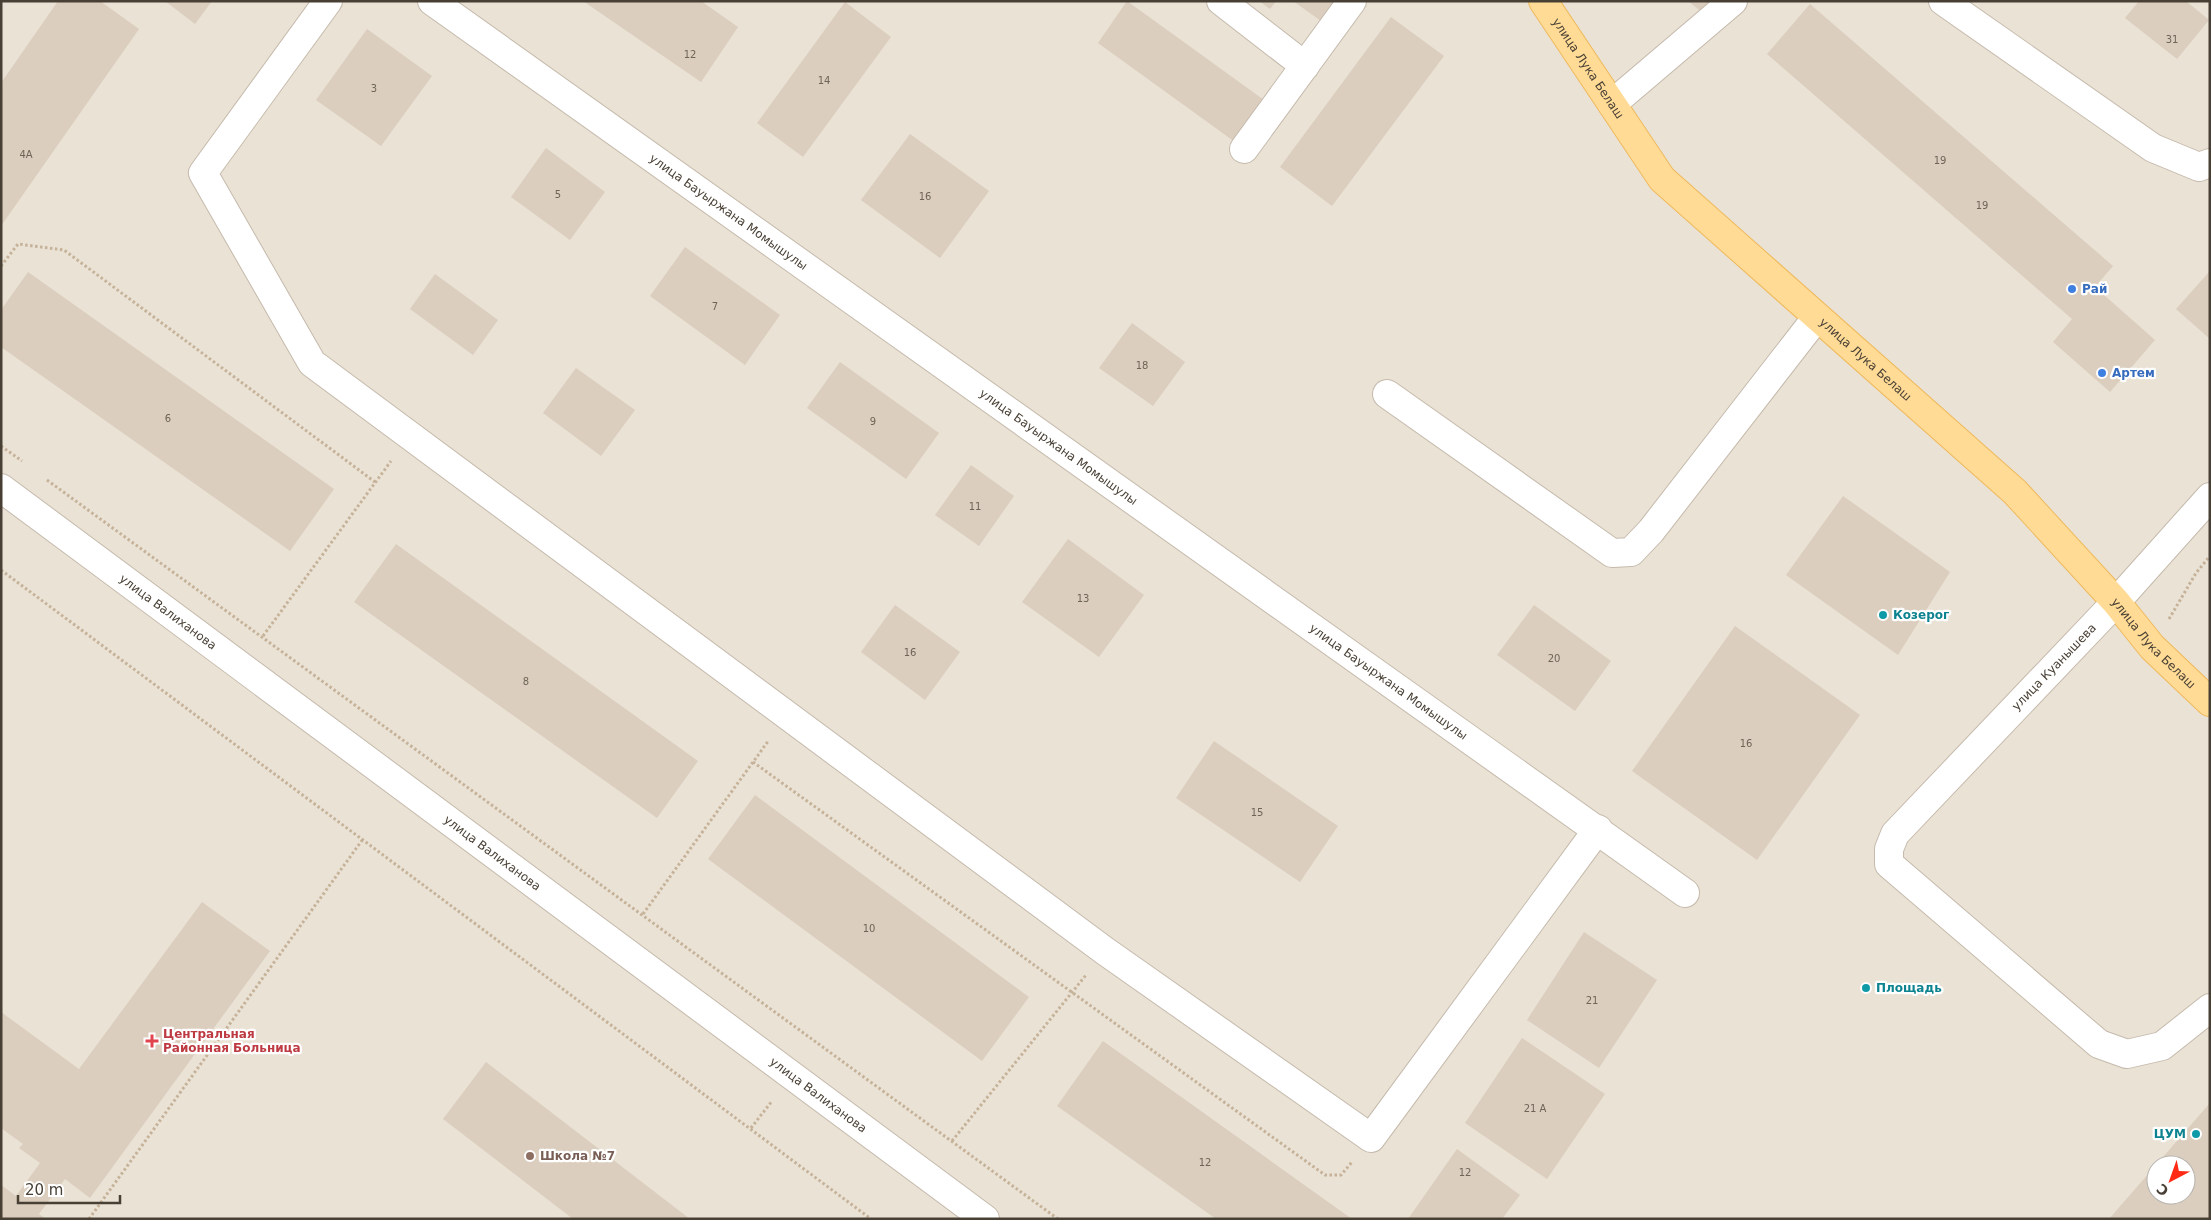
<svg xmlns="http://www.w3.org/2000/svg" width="2211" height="1220" font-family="'DejaVu Sans',sans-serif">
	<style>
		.residential { fill: #eae2d5; fill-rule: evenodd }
		.building { fill: #dbcebe; fill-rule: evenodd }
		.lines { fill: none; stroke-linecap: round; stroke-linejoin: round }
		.minor-casing { stroke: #c5baac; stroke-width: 30 }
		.major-casing { stroke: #efb95b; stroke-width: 30 }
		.path { stroke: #c5b299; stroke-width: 3; stroke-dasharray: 2.5 2.5; stroke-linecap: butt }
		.minor { stroke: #fff; stroke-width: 28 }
		.major { stroke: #ffdb96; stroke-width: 28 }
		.shop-dot { fill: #3f7fe0; stroke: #fff; stroke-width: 2 }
		.culture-dot { fill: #0f9aa8; stroke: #fff; stroke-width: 2 }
		.health-dot { fill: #e0444e; stroke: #fff; stroke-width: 2 }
		.education-dot { fill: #8d6e63; stroke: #fff; stroke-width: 2 }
		.labels { text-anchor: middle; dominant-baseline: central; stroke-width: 4.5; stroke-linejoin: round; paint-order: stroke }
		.number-label { font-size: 10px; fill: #6e6457 }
		.street-label { font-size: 12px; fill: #494035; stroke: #fff }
		.shop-label { font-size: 12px; font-weight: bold; fill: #366cbe; stroke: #fff; text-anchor: start }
		.culture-label { font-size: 12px; font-weight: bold; fill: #0d838f; stroke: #fff; text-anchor: start }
		.health-label { font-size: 12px; font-weight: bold; fill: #be3a42; stroke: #fff; text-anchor: start }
		.education-label { font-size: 12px; font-weight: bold; fill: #785e54; stroke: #fff; text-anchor: start }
	</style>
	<rect width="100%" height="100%" fill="#f5f0e7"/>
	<path class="residential" d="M1 1H2210V1219H1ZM2156 1165H2186V1195H2156Z"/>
	<g class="building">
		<polygon points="58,1 100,1 139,29 1,226 1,83"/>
		<polygon points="165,1 212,1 195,24"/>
		<polygon points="583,1 701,1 738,27 701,82"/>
		<polygon points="1127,1 1264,100 1235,142 1098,43"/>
		<polygon points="1259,1 1276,1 1270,9"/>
		<polygon points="1293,1 1346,1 1328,26"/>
		<polygon points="1688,1 1712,1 1703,13"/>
		<polygon points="2139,1 2186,1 2209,20 2177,59 2125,18"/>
		<polygon points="845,2 891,37 803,157 757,123"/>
		<polygon points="1810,4 2113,266 2095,287 2155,340 2110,392 2053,342 2072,319 1767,54"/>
		<polygon points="1391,17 1444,56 1332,206 1280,167"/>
		<polygon points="367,29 432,76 381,146 316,100"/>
		<polygon points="910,134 989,191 940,258 861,200"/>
		<polygon points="546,148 605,192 570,240 511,197"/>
		<polygon points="685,247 780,315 745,365 650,296"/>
		<polygon points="2210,271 2210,339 2176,309"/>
		<polygon points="28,272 334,489 290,551 1,347 1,310"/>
		<polygon points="435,274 498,320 473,355 410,309"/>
		<polygon points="1132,323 1185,362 1153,406 1099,368"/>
		<polygon points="840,362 939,433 906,479 807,408"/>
		<polygon points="576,368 635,410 601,456 543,413"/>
		<polygon points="971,465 1014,496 979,546 935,515"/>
		<polygon points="1843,496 1950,572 1898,655 1786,575"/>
		<polygon points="1068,539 1144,595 1099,657 1022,602"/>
		<polygon points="396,544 698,761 657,818 354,602"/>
		<polygon points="895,605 960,652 925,700 861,652"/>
		<polygon points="1534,605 1611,661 1575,711 1497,655"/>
		<polygon points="1735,626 1860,715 1757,860 1632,771"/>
		<polygon points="1214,741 1338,826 1300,882 1176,798"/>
		<polygon points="755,795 1029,997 982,1061 708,859"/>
		<polygon points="202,902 270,951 90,1198 65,1179 39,1214 46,1219 1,1219 1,1185 16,1196 40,1163 19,1148 23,1144 1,1128 1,1012 79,1069"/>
		<polygon points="1584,932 1657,980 1599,1068 1527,1020"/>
		<polygon points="1522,1038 1605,1094 1547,1179 1465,1123"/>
		<polygon points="1103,1041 1352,1219 1216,1219 1057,1106"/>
		<polygon points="486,1062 690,1219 573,1219 443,1119"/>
		<path d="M2210 1103V1219H2109L2156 1165ZM2156 1165H2186V1195H2156Z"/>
		<polygon points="1457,1149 1520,1195 1502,1219 1408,1219"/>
	</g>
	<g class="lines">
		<g class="minor-casing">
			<g id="minor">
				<polyline points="328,1 203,173 312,363 1105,951 1371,1138 1598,829"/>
				<path id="s1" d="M432 1 1685 893"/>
				<polyline points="1221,1 1305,66"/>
				<polyline points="1943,1 2153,148 2199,167 2210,163"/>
				<polyline points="1612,104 1733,1"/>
				<polyline points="1244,149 1352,1"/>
				<polyline points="1387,394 1612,553 1631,552 1651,531 1817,317"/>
				<path id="s2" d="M1 488 985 1219"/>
				<polyline points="2210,497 2116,602 1895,834 1889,849 1889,864 2099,1044 2127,1054 2162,1046 2210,1008"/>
			</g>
		</g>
		<g class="major-casing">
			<g id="major">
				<path id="s3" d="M1543 1 1662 179 2015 492 2116 602 2152 647 2210 702"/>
			</g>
		</g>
		<g class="path">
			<polyline points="1,266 18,244 64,250 375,482"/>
			<polyline points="1,446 22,461"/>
			<polyline points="47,480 1058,1219"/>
			<polyline points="1,570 871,1219"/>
			<polyline points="2169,619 2196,573 2210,556"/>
			<polyline points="263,636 391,461"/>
			<polyline points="753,762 1325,1175 1341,1175 1352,1162"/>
			<polyline points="643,914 769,740"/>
			<polyline points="751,1128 772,1101"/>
			<polyline points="952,1141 1086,975"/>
			<polyline points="89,1219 363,839"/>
		</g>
		<use href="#minor" class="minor"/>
		<use href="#major" class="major"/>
	</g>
	<g class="shop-dot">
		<circle cx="2072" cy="289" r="5"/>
		<circle cx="2102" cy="373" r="5"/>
	</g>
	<g class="culture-dot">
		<circle cx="1883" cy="615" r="5"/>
		<circle cx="1866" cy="988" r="5"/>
		<circle cx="2196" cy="1134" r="5"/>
	</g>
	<path class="health-dot" d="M149.5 1033.5h5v5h5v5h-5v5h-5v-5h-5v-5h5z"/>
	<circle class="education-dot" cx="530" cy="1156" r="5"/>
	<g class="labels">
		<g class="number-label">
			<text x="2172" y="39">31</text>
			<text x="690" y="54">12</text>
			<text x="824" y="80">14</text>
			<text x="374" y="88">3</text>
			<text x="26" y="154">4А</text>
			<text x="1940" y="160">19</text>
			<text x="558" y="194">5</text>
			<text x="925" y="196">16</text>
			<text x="1982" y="205">19</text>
			<text x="715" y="306">7</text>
			<text x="1142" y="365">18</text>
			<text x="168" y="418">6</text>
			<text x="873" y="421">9</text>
			<text x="975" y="506">11</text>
			<text x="1083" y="598">13</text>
			<text x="910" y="652">16</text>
			<text x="1554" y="658">20</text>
			<text x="526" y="681">8</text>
			<text x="1746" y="743">16</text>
			<text x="1257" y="812">15</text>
			<text x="869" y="928">10</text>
			<text x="1592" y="1000">21</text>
			<text x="1535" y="1108">21 А</text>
			<text x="1205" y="1162">12</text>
			<text x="1465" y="1172">12</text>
		</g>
		<g class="street-label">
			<text stroke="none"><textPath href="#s3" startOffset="81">улица Лука Белаш</textPath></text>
			<text stroke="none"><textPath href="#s1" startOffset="364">улица Бауыржана Момышулы</textPath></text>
			<text stroke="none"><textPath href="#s3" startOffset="486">улица Лука Белаш</textPath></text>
			<text stroke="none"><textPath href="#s1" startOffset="769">улица Бауыржана Момышулы</textPath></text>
			<text stroke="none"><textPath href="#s2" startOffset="208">улица Валиханова</textPath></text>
			<text stroke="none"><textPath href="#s3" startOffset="891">улица Лука Белаш</textPath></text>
			<text transform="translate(2054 667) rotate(-46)">улица Куанышева</text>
			<text stroke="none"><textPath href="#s1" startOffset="1174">улица Бауыржана Момышулы</textPath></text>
			<text stroke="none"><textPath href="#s2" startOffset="612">улица Валиханова</textPath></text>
			<text stroke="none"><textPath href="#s2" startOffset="1018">улица Валиханова</textPath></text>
		</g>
		<g class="shop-label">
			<text x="2082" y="289">Рай</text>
			<text x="2112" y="373">Артем</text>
		</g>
		<g class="culture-label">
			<text x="1893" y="615">Козерог</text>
			<text x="1876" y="988">Площадь</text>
			<text x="2186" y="1134" text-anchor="end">ЦУМ</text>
		</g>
		<g class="health-label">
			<text x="163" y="1034">Центральная<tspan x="163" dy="14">Районная Больница</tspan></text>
		</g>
		<g class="education-label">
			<text x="540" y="1156">Школа №7</text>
		</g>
	</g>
	<rect width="2211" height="1220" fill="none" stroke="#494035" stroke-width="5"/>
	<g transform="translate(2171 1180) rotate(221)"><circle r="24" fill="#ffffff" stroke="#b6b3ae"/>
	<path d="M0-4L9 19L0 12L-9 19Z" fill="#ff2914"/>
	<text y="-8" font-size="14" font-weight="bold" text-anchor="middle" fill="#494035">С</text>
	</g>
	<path d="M18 1195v8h102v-8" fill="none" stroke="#494035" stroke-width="2.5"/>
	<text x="25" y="1195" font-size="15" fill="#494035" stroke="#ffffff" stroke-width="4" paint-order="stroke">20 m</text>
</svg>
